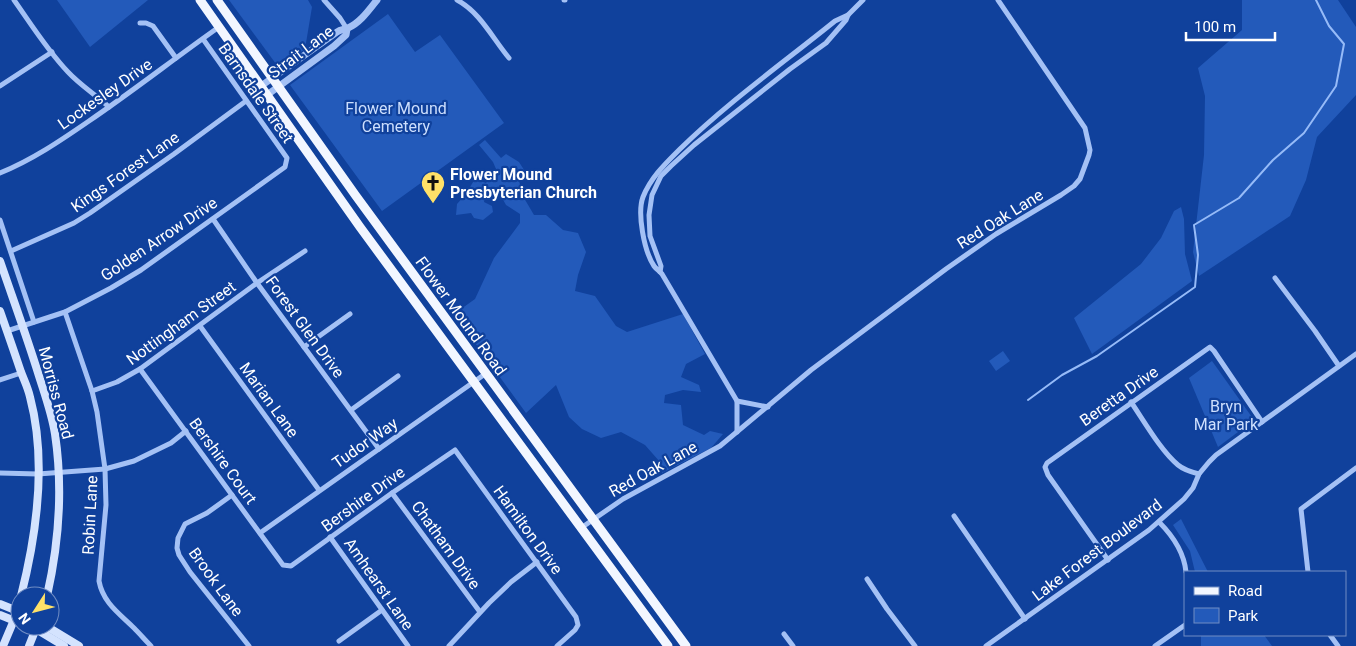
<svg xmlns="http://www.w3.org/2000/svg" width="1356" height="646" font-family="Roboto,sans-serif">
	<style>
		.green { fill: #235aba }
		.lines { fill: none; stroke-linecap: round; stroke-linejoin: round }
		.stream { stroke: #96bbf8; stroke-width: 2 }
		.minor { stroke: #a4c1f5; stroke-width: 5 }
		.tertiary { stroke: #a4c1f5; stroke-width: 7 }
		.secondary { stroke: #d4e3fe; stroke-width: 8 }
		.primary { stroke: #f2f6ff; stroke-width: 9 }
		.labels { text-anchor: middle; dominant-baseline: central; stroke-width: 4.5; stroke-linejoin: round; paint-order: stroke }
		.street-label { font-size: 16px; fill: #fff; stroke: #10419c }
		.park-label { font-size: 16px; fill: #cddffe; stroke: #10419c }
		.poi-label { font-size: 16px; font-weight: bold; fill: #fff; stroke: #10419c; text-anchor: start }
	</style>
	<rect width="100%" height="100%" fill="#10419c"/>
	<g class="green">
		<polygon points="57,0 148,0 90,47"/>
		<polygon points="229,0 308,0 312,7 305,49 279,68"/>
		<polygon points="1242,0 1338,0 1356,27 1356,95 1317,137 1306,180 1290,216 1199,276 1193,252 1204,155 1205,96 1198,68 1242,30"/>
		<polygon points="388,14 415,52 440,35 504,123 382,211 290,85"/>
		<polygon points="485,140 501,158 506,154 519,162 526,173 519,181 524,198 534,215 546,215 563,230 578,233 586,252 578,275 575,291 595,296 616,326 627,332 683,314 705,354 686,364 681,377 699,385 701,392 683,390 665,395 664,403 681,405 683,425 704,435 710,431 723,434 711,448 662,473 660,462 645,445 621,432 601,438 582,429 569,417 556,385 526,413 454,314 475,299 494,258 520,223 520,214 506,205 501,196 493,190 485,197 484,202 492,206 493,212 483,220 474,218 471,213 456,215 457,204 465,195 475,179 486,183 496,169 493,162 479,145"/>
		<polygon points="1181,207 1184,219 1185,254 1192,281 1092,354 1074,318 1141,264 1161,238 1174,211"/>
		<polygon points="1003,351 1010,361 996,371 989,361"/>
		<polygon points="1212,361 1254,420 1218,447 1189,378"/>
		<polygon points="1181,519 1208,572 1195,572 1190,551 1173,525"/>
		<polygon points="1201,635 1264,635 1272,646 1201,646"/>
	</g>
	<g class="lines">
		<polyline class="stream" points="1028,400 1062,375 1097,356 1195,287 1198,255 1194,225 1239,198 1273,160 1304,133 1336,86 1344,44 1329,26 1316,0"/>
		<g class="minor">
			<path d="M14 0C31 24 47 50 68 72 80 85 96 95 109 107"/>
			<polyline points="324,0 340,18 347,29"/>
			<path d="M457 0C480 12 493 39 509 58"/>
			<polyline points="564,0 565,0"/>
			<polyline points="140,23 146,23 153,26 176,58"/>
			<polyline points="0,86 52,52"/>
			<path d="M0 173C32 160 60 141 89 121 133 91 175 58 219 27"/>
			<polyline points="213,219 257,283 379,449"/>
			<polyline points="0,220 34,322"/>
			<polyline points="11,251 74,223 90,213 174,154 246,101"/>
			<polyline points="660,272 661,266 650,236 649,215 652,195 661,176 671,166 694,145 790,69 826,43 846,20 848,15 863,0"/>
			<polyline points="1275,278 1315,331 1339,366"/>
			<path d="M65 312 92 391 97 412 105 469 106 505 99 581C103 603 120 614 134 628 140 634 145 640 151 646"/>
			<polyline points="200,326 319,490"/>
			<polyline points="7,331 65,312 111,288 141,270 285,167 287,158 203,39"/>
			<polyline points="304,347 350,314"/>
			<polyline points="140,369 283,565 291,566 392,493 455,450 576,617 578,625 575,630 557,646"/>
			<polyline points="0,380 21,373"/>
			<polyline points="92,391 117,382 140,369 257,283 305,251"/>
			<polyline points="737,401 768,407"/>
			<path d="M1131 402C1144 421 1161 451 1178 465 1184 470 1191 472 1199 474"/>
			<polyline points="351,410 398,376"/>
			<path d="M737 432V401L662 274C660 271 656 269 654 266 644 251 637 213 643 197 651 177 666 163 680 149 728 102 783 63 835 21L848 15"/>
			<polyline points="0,473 38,474 105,469 134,461 171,443 186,431"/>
			<polyline points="392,493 480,612"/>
			<polyline points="232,495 207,513 185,524 178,538 177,548 179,555 190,572 249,646"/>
			<polyline points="954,516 1025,619"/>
			<path d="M1159 522C1173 536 1184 552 1186 572"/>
			<polyline points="581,528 623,499 720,446 811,370 946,269 996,234 1061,195 1074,186 1080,179 1089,155 1090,150 1085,128 998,0"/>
			<polyline points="260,533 485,374"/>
			<polyline points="330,537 408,646"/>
			<polyline points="1108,560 1048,475 1045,467 1047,463 1210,347 1214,351 1262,422"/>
			<polyline points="1308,572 1301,509 1356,468"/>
			<polyline points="867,579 887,609 915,646"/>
			<polyline points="784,634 793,646"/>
			<polyline points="1330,635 1338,646"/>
			<polyline points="339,641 382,610"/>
			<polyline points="449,646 489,603 511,582 537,562"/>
			<polyline points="986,646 1149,530 1184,499 1193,488 1199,474 1209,462 1216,455 1356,354"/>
			<polyline points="1155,646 1185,625"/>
		</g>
		<g class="tertiary">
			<path d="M261 86 337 32C341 29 344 30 348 28 360 23 369 10 377 0"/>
			<polyline points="267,95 334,46 346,35 347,29"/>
		</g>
		<g class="secondary">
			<path d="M0 261C13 299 27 337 39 376 45 395 52 414 55 434 63 488 59 543 47 596"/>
			<path d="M0 311C7 331 14 351 21 372 24 380 28 388 30 397 47 461 37 533 21 596"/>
			<polyline points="0,604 20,612"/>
			<polyline points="0,615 20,623"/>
			<polyline points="29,626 36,629 64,646"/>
			<polyline points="46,626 79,646"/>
			<polyline points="3,646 14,620 20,600"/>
			<polyline points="29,646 37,626"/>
		</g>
		<g class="primary">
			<polyline points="200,0 360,227 668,646"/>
			<polyline points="217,0 356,196 686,646"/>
		</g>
	</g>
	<defs>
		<g id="church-pin" transform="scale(1.25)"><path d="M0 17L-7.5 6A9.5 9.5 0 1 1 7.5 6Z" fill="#ffe168" stroke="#10419c"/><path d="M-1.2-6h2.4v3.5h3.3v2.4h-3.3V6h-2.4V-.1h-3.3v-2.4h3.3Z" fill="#111"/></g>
	</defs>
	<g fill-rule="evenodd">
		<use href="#church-pin" x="433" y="183"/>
	</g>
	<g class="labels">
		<g class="street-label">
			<text transform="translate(301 52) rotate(-37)">Strait Lane</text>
			<text transform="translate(256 93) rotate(55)">Barnsdale Street</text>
			<text transform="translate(105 94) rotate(-35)">Lockesley Drive</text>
			<text transform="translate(125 172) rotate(-35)">Kings Forest Lane</text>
			<text transform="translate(1000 219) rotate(-32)">Red Oak Lane</text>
			<text transform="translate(159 239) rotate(-34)">Golden Arrow Drive</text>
			<text transform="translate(461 316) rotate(54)">Flower Mound Road</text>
			<text transform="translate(181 323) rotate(-36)">Nottingham Street</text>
			<text transform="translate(305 327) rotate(54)">Forest Glen Drive</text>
			<text transform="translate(56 393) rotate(75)">Morriss Road</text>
			<text transform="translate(1119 396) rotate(-35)">Beretta Drive</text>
			<text transform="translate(269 400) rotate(54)">Marian Lane</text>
			<text transform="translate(365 443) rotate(-35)">Tudor Way</text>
			<text transform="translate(223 461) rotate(54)">Bershire Court</text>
			<text transform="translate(653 469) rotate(-29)">Red Oak Lane</text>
			<text transform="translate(363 499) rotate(-36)">Bershire Drive</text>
			<text transform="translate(90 515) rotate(-87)">Robin Lane</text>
			<text transform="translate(528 530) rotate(54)">Hamilton Drive</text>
			<text transform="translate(446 545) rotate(54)">Chatham Drive</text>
			<text transform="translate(1097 550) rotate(-37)">Lake Forest Boulevard</text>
			<text transform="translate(216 582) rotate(54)">Brook Lane</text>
			<text transform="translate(379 584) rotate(55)">Amhearst Lane</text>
		</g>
		<g class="park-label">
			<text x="396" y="108">Flower Mound<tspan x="396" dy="18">Cemetery</tspan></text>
			<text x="1226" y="406">Bryn<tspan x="1226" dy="18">Mar Park</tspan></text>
		</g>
		<g class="poi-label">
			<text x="450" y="174">Flower Mound<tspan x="450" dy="18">Presbyterian Church</tspan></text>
		</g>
	</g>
	<rect x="1184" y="571" width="162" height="65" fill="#10419c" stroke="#708dc4"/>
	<rect x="1194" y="587" width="25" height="8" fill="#f2f6ff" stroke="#708dc4"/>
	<text x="1228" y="596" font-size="15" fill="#ffffff">Road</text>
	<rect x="1194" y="608" width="25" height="15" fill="#235aba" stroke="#708dc4"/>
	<text x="1228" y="621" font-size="15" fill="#ffffff">Park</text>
	<g transform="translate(35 611) rotate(234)"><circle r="24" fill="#10419c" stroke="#708dc4"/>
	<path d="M0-4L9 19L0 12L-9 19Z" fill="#ffe168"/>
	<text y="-8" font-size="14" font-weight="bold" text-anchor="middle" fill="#ffffff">N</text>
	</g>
	<path d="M1186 32v8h89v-8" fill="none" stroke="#ffffff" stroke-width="2.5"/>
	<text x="1194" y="32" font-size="15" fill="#ffffff" stroke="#10419c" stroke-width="4" paint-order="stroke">100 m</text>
</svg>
